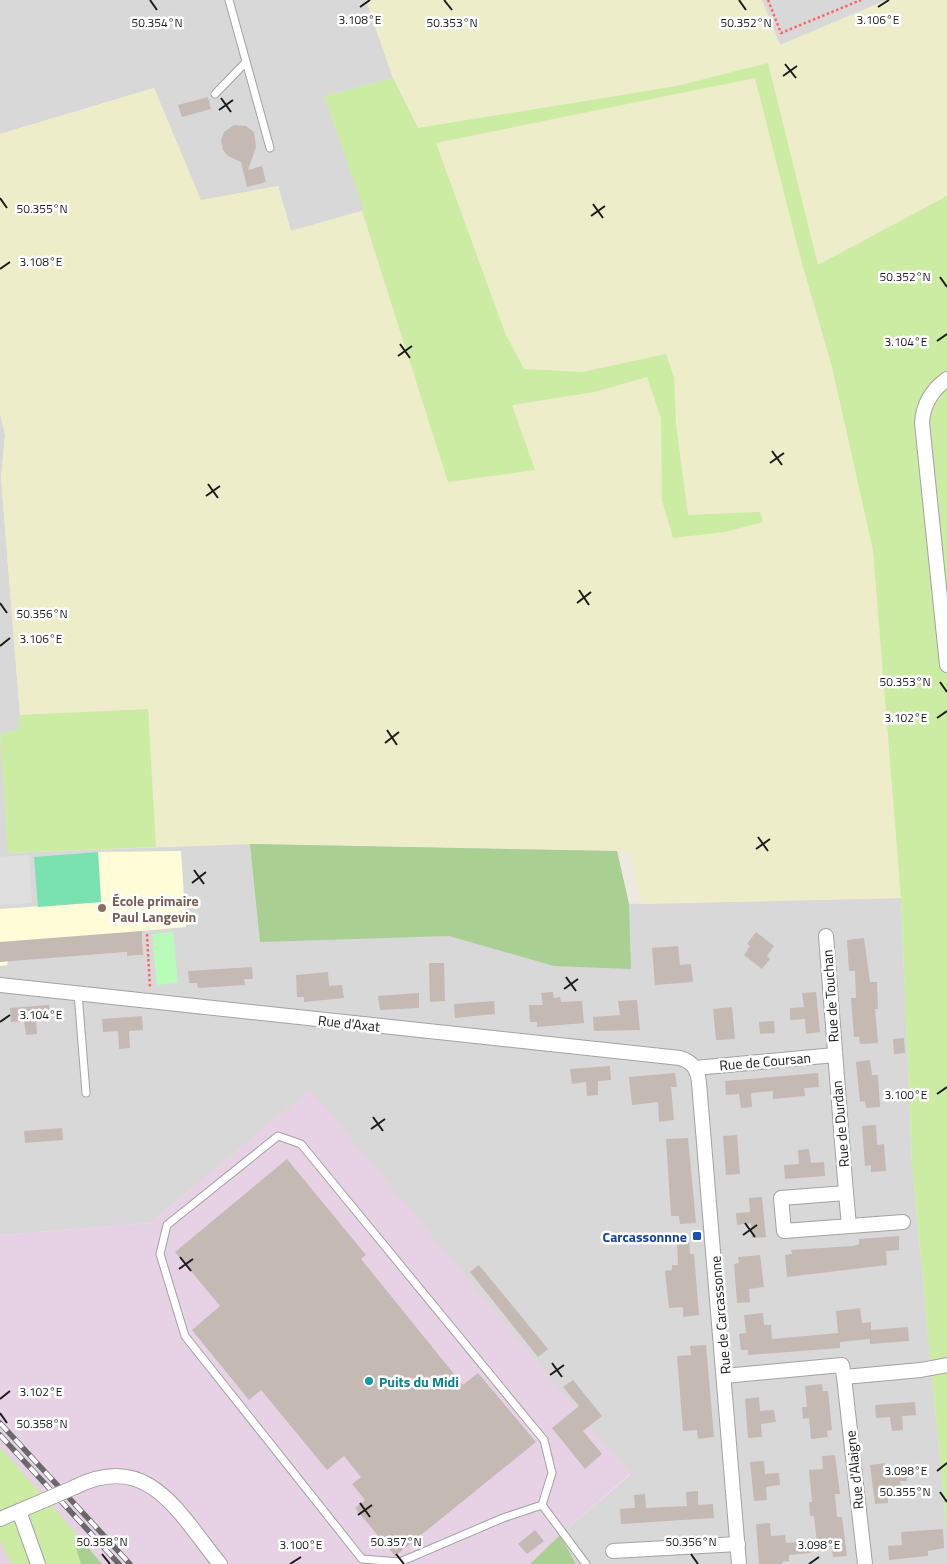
<svg xmlns="http://www.w3.org/2000/svg" width="947" height="1564" font-family="'Titillium Web',sans-serif">
	<style>
		.residential { fill: #d9d8d8 }
		.industrial { fill: #e7d2e5 }
		.education { fill: #fffcd7 }
		.farmland { fill: #eeedca }
		.grass { fill: #cceba3 }
		.forest { fill: #a9cf93 }
		.park { fill: #b9fbb9 }
		.pitch { fill: #7ae1b1 }
		.parking { fill: #dfdfdf }
		.building { fill: #c5b9b3 }
		.lines { fill: none; stroke-linecap: round; stroke-linejoin: round }
		.service-casing { stroke: #a2a2a2; stroke-width: 9 }
		.minor-casing { stroke: #a2a2a2; stroke-width: 16 }
		.path { stroke: #ff6360; stroke-width: 2.5; stroke-dasharray: 2.5 2.5; stroke-linecap: butt }
		.service { stroke: #fff; stroke-width: 7 }
		.minor { stroke: #fff; stroke-width: 14 }
		.rail-casing { stroke: #696969; stroke-width: 5.5 }
		.rail { stroke: #fff; stroke-width: 4; stroke-dasharray: 11; stroke-linecap: butt }
		.minor-bridge-casing { stroke: #a2a2a2; stroke-width: 16; stroke-linecap: butt }
		.minor-bridge { stroke: #fff; stroke-width: 14 }
		.ticks { fill: none; stroke: #1b1b1b; stroke-width: 2 }
		.education-dot { fill: #8d6e63; stroke: #fff; stroke-width: 2 }
		.transit-dot { fill: #1a4fb4; stroke: #fff; stroke-width: 2 }
		.culture-dot { fill: #0f9aa8; stroke: #fff; stroke-width: 2 }
		.labels { text-anchor: middle; dominant-baseline: central; stroke-width: 5; stroke-linejoin: round; paint-order: stroke }
		.education-label { font-size: 14px; font-weight: bold; fill: #785e54; stroke: #fff; text-anchor: start }
		.street-label { font-size: 14px; fill: #1b1b1b; stroke: #fff }
		.transit-label { font-size: 14px; font-weight: bold; fill: #164399; stroke: #fff; text-anchor: end }
		.culture-label { font-size: 14px; font-weight: bold; fill: #0d838f; stroke: #fff; text-anchor: start }
		.ticks-label { font-size: 12px; text-anchor: middle; fill: #1b1b1b; stroke: #fff; stroke-width: 5; stroke-linejoin: round; paint-order: stroke }
	</style>
	<rect width="100%" height="100%" fill="#ede8e0"/>
	<g class="residential">
		<polygon points="0,0 366,0 393,78 324,96 365,210 291,231 278,186 201,201 154,88 0,134"/>
		<polygon points="762,0 887,0 780,45"/>
		<polygon points="0,413 5,435 1,478 20,715 20,729 0,734"/>
		<polygon points="0,736 9,853 250,844 617,851 629,904 901,898 912,1164 947,1534 947,1564 576,1564 560,1535 630,1475 310,1091 150,1223 0,1235"/>
	</g>
	<polygon class="industrial" points="310,1090 630,1474 560,1535 530,1564 0,1564 0,1235 150,1223"/>
	<polygon class="education" points="181,851 186,927 142,931 143,955 127,956 127,952 8,961 7,965 0,966 0,909 101,902 98,852"/>
	<g class="farmland">
		<polygon points="366,0 762,0 780,45 887,0 947,0 947,196 817,265 768,63 677,86 418,128 393,78"/>
		<polygon points="755,77 800,256 832,367 873,550 901,898 642,904 630,851 250,844 156,847 148,709 20,715 1,478 5,435 0,413 0,134 154,88 201,200 278,186 291,231 362,211 448,482 511,406 595,392 647,377 661,418 662,500 673,538 760,512 688,515 676,424 674,377 666,354 582,372 524,369 505,333 436,143"/>
	</g>
	<g class="grass">
		<polygon points="768,63 818,265 947,196 947,1534 912,1164 901,898 873,550 832,367 800,256 755,78 436,143 505,333 524,369 582,372 666,354 674,377 676,424 688,515 760,512 763,522 725,532 673,538 662,500 661,418 647,377 595,392 512,405 535,470 448,482 362,211 364,210 324,96 393,78 418,128 677,86"/>
		<polygon points="148,709 156,847 8,853 0,734 19,729 20,715"/>
		<polygon points="0,1447 80,1538 75,1545 81,1564 11,1564 0,1540"/>
	</g>
	<g class="forest">
		<polygon points="250,844 617,851 629,904 631,969 554,966 449,936 260,942"/>
		<polygon points="560,1535 576,1564 530,1564"/>
		<polygon points="80,1538 102,1564 81,1564 75,1545"/>
	</g>
	<polygon class="park" points="173,932 178,983 157,985 152,934"/>
	<polygon class="pitch" points="98,852 101,902 38,907 34,857"/>
	<polygon class="parking" points="29,855 32,903 0,905 0,857"/>
	<g class="building">
		<polygon points="208,97 211,109 182,117 178,105"/>
		<polygon points="234,125 246,126 254,132 256,147 248,170 262,166 266,182 247,187 241,162 228,156 223,150 221,140 224,132"/>
		<polygon points="142,931 143,955 127,956 127,952 0,962 0,942"/>
		<polygon points="756,932 774,946 767,956 770,959 762,969 744,955 750,946 747,944"/>
		<polygon points="864,938 870,982 877,982 878,1009 875,1009 878,1043 860,1044 859,1037 854,1037 851,998 856,998 855,971 849,971 847,940"/>
		<polygon points="678,946 680,965 691,964 693,982 655,985 652,948"/>
		<polygon points="429,963 444,963 445,1001 430,1002"/>
		<polygon points="252,967 253,979 244,979 245,985 198,988 197,983 189,983 188,971"/>
		<polygon points="328,972 329,986 342,985 344,998 304,1002 304,997 297,997 296,975"/>
		<polygon points="553,992 554,998 560,997 561,1002 582,1001 584,1023 537,1027 537,1022 530,1022 529,1005 543,1005 541,993"/>
		<polygon points="816,992 820,1032 806,1034 805,1019 790,1020 790,1008 804,1007 802,993"/>
		<polygon points="419,993 419,1008 380,1010 378,996"/>
		<polygon points="637,1000 640,1030 594,1031 593,1017 620,1015 618,1001"/>
		<polygon points="494,1001 495,1014 455,1018 454,1004"/>
		<polygon points="49,1005 51,1019 36,1020 37,1034 26,1035 24,1021 11,1022 10,1008"/>
		<polygon points="732,1007 735,1039 716,1040 713,1009"/>
		<polygon points="142,1016 143,1030 129,1031 130,1048 119,1049 118,1031 103,1032 102,1019"/>
		<polygon points="774,1021 775,1033 760,1034 759,1022"/>
		<polygon points="904,1038 905,1053 894,1054 893,1039"/>
		<polygon points="870,1060 872,1075 878,1075 880,1107 866,1108 865,1101 860,1102 856,1062"/>
		<polygon points="610,1066 611,1080 598,1081 598,1095 587,1096 586,1082 572,1084 570,1069"/>
		<polygon points="675,1073 677,1087 671,1087 674,1120 659,1122 658,1102 632,1105 629,1077"/>
		<polygon points="818,1073 819,1087 804,1088 805,1096 773,1099 773,1091 751,1093 752,1107 741,1108 739,1094 726,1095 725,1081"/>
		<polygon points="876,1125 877,1145 884,1144 886,1171 871,1172 871,1165 865,1166 862,1126"/>
		<polygon points="62,1128 63,1140 25,1143 24,1131"/>
		<polygon points="737,1135 740,1174 726,1175 723,1136"/>
		<polygon points="688,1138 696,1223 680,1224 679,1216 671,1216 666,1139"/>
		<polygon points="809,1149 811,1163 824,1162 825,1176 785,1179 784,1165 799,1164 798,1150"/>
		<polygon points="287,1159 366,1255 361,1259 463,1385 478,1373 536,1442 395,1556 355,1508 365,1500 352,1484 361,1477 344,1456 327,1470 261,1390 249,1400 192,1330 220,1306 175,1252"/>
		<polygon points="762,1197 766,1237 752,1238 751,1223 737,1225 736,1213 750,1212 749,1198"/>
		<polygon points="899,1236 899,1250 886,1251 887,1265 787,1277 785,1255 792,1254 791,1250 853,1246 859,1244 859,1239"/>
		<polygon points="689,1240 690,1254 694,1254 699,1315 683,1317 683,1307 669,1308 665,1271 672,1270 672,1265 678,1265 677,1241"/>
		<polygon points="760,1255 764,1287 749,1289 750,1302 737,1303 734,1264 739,1263 738,1257"/>
		<polygon points="479,1265 548,1349 538,1357 470,1272"/>
		<polygon points="860,1308 862,1323 871,1322 871,1330 908,1327 909,1341 870,1344 870,1339 840,1342 840,1348 748,1355 748,1350 741,1350 739,1334 746,1333 744,1315 763,1313 764,1325 771,1325 772,1339 838,1333 836,1311"/>
		<polygon points="706,1345 714,1437 698,1439 697,1430 683,1431 677,1356 691,1355 690,1346"/>
		<polygon points="573,1380 602,1416 583,1431 602,1454 585,1469 552,1428 579,1406 563,1387"/>
		<polygon points="822,1384 823,1391 828,1391 832,1430 827,1431 828,1437 811,1439 809,1418 803,1419 802,1407 807,1407 805,1386"/>
		<polygon points="759,1397 760,1411 774,1410 776,1422 761,1424 762,1437 748,1438 745,1399"/>
		<polygon points="915,1402 916,1415 902,1416 903,1430 892,1431 890,1417 876,1418 875,1405"/>
		<polygon points="835,1455 840,1494 835,1494 837,1517 842,1517 847,1556 833,1557 831,1543 817,1544 814,1516 810,1516 809,1502 812,1502 809,1470 823,1469 822,1456"/>
		<polygon points="764,1461 765,1474 779,1473 780,1485 766,1487 767,1500 754,1501 750,1462"/>
		<polygon points="885,1463 885,1471 906,1469 907,1481 900,1481 901,1487 887,1489 888,1503 875,1504 870,1465"/>
		<polygon points="698,1491 698,1505 713,1504 714,1518 621,1524 620,1509 635,1508 634,1495 645,1494 646,1508 667,1507 687,1506 686,1492"/>
		<polygon points="770,1523 771,1536 785,1535 786,1543 810,1541 811,1553 789,1555 789,1561 782,1562 782,1564 759,1564 756,1524"/>
		<polygon points="943,1529 944,1548 928,1551 928,1556 889,1560 888,1546 902,1545 901,1532"/>
		<polygon points="535,1530 544,1541 527,1554 518,1544"/>
	</g>
	<g class="lines">
		<g class="service-casing">
			<g id="service">
				<polyline points="229,0 270,148"/>
				<polyline points="215,94 245,63"/>
				<polyline points="78,993 86,1093"/>
				<polygon points="278,1136 301,1144 544,1440 552,1473 542,1505 503,1518 400,1562 362,1559 185,1336 160,1254 167,1225"/>
				<polyline points="542,1505 586,1564"/>
			</g>
		</g>
		<g class="minor-casing">
			<g id="minor">
				<path d="M947 379C932 390 923 405 922 423L947 665"/>
				<polyline points="826,936 846,1193 781,1198 784,1231 903,1222"/>
				<path d="M0 985 680 1058C693 1062 698 1070 699 1083L739 1564"/>
				<polyline points="695,1068 835,1055"/>
				<polyline points="846,1193 849,1226"/>
				<polyline points="724,1376 842,1365 844,1377 921,1370 947,1365"/>
				<polyline points="844,1377 865,1564"/>
				<path d="M75 1487C149 1450 179 1514 220 1564"/>
				<polyline points="19,1511 38,1564"/>
				<polyline points="0,1519 45,1500"/>
				<polyline points="613,1551 738,1544"/>
			</g>
		</g>
		<g class="path">
			<polyline points="768,0 781,33 861,0"/>
			<polyline points="147,934 150,988"/>
		</g>
		<use href="#service" class="service"/>
		<use href="#minor" class="minor"/>
		<g class="rail-casing">
			<g id="rail">
				<polyline points="0,1423 130,1564"/>
				<polyline points="0,1435 119,1564"/>
			</g>
		</g>
		<use href="#rail" class="rail"/>
		<g class="minor-bridge-casing">
			<polyline id="minor-bridge" points="45,1500 75,1487"/>
		</g>
		<use href="#minor-bridge" class="minor-bridge"/>
	</g>
	<path class="ticks" d="M150 0 157 10M444 0 452 10M739 0 746 10M360 7 370 0M878 7 889 0M785 64 796 78M783 76 797 66M221 98 231 112M219 110 233 100M0 198 7 208M593 204 603 218M591 216 605 206M0 269 10 262M940 277 947 287M937 341 947 334M400 344 410 358M398 356 412 346M772 451 782 465M770 463 784 453M208 484 218 498M206 496 220 486M579 590 589 605M0 603 7 613M577 603 591 592M0 646 10 638M940 682 947 692M937 718 947 711M387 730 397 745M385 743 399 732M758 837 768 851M756 849 770 839M194 870 204 884M192 883 206 872M566 977 576 991M564 989 578 979M0 1022 10 1015M937 1094 947 1087M373 1117 383 1131M371 1129 385 1119M745 1223 755 1237M743 1235 757 1225M180 1257 191 1271M179 1269 193 1259M552 1363 562 1377M550 1375 564 1365M0 1399 10 1391M0 1413 7 1423M937 1471 947 1463M940 1492 947 1502M360 1503 370 1517M358 1515 372 1505M102 1554 110 1564M396 1554 404 1564M691 1554 698 1564M290 1564 301 1557M809 1564 819 1557"/>
	<circle class="education-dot" cx="102" cy="908" r="5"/>
	<rect class="transit-dot" x="692" y="1231" width="10" height="10" rx="2.5"/>
	<circle class="culture-dot" cx="369" cy="1381" r="5"/>
	<g class="labels">
		<g class="education-label">
			<text x="112" y="900">École primaire<tspan x="112" dy="16">Paul Langevin</tspan></text>
		</g>
		<g class="street-label">
			<text transform="translate(830 996) rotate(-94)">Rue de Touchan</text>
			<text transform="translate(349 1023) rotate(6)">Rue d'Axat</text>
			<text transform="translate(765 1061) rotate(-5)">Rue de Coursan</text>
			<text transform="translate(840 1124) rotate(-95)">Rue de Durdan</text>
			<text transform="translate(720 1315) rotate(-95)">Rue de Carcassonne</text>
			<text transform="translate(854 1470) rotate(-96)">Rue d'Alaigne</text>
		</g>
		<g class="transit-label">
			<text x="687" y="1236">Carcassonnne</text>
		</g>
		<g class="culture-label">
			<text x="379" y="1381">Puits du Midi</text>
		</g>
	</g>
	<g class="ticks-label">
		<text x="360" y="24">3.108°E</text>
		<text x="878" y="24">3.106°E</text>
		<text x="157" y="27">50.354°N</text>
		<text x="452" y="27">50.353°N</text>
		<text x="746" y="27">50.352°N</text>
		<text x="42" y="213">50.355°N</text>
		<text x="41" y="266">3.108°E</text>
		<text x="905" y="281">50.352°N</text>
		<text x="906" y="346">3.104°E</text>
		<text x="42" y="618">50.356°N</text>
		<text x="41" y="643">3.106°E</text>
		<text x="905" y="686">50.353°N</text>
		<text x="906" y="722">3.102°E</text>
		<text x="41" y="1019">3.104°E</text>
		<text x="906" y="1099">3.100°E</text>
		<text x="41" y="1396">3.102°E</text>
		<text x="42" y="1428">50.358°N</text>
		<text x="906" y="1475">3.098°E</text>
		<text x="905" y="1496">50.355°N</text>
		<text x="102" y="1546">50.358°N</text>
		<text x="396" y="1546">50.357°N</text>
		<text x="691" y="1546">50.356°N</text>
		<text x="301" y="1549">3.100°E</text>
		<text x="819" y="1549">3.098°E</text>
	</g>
</svg>
